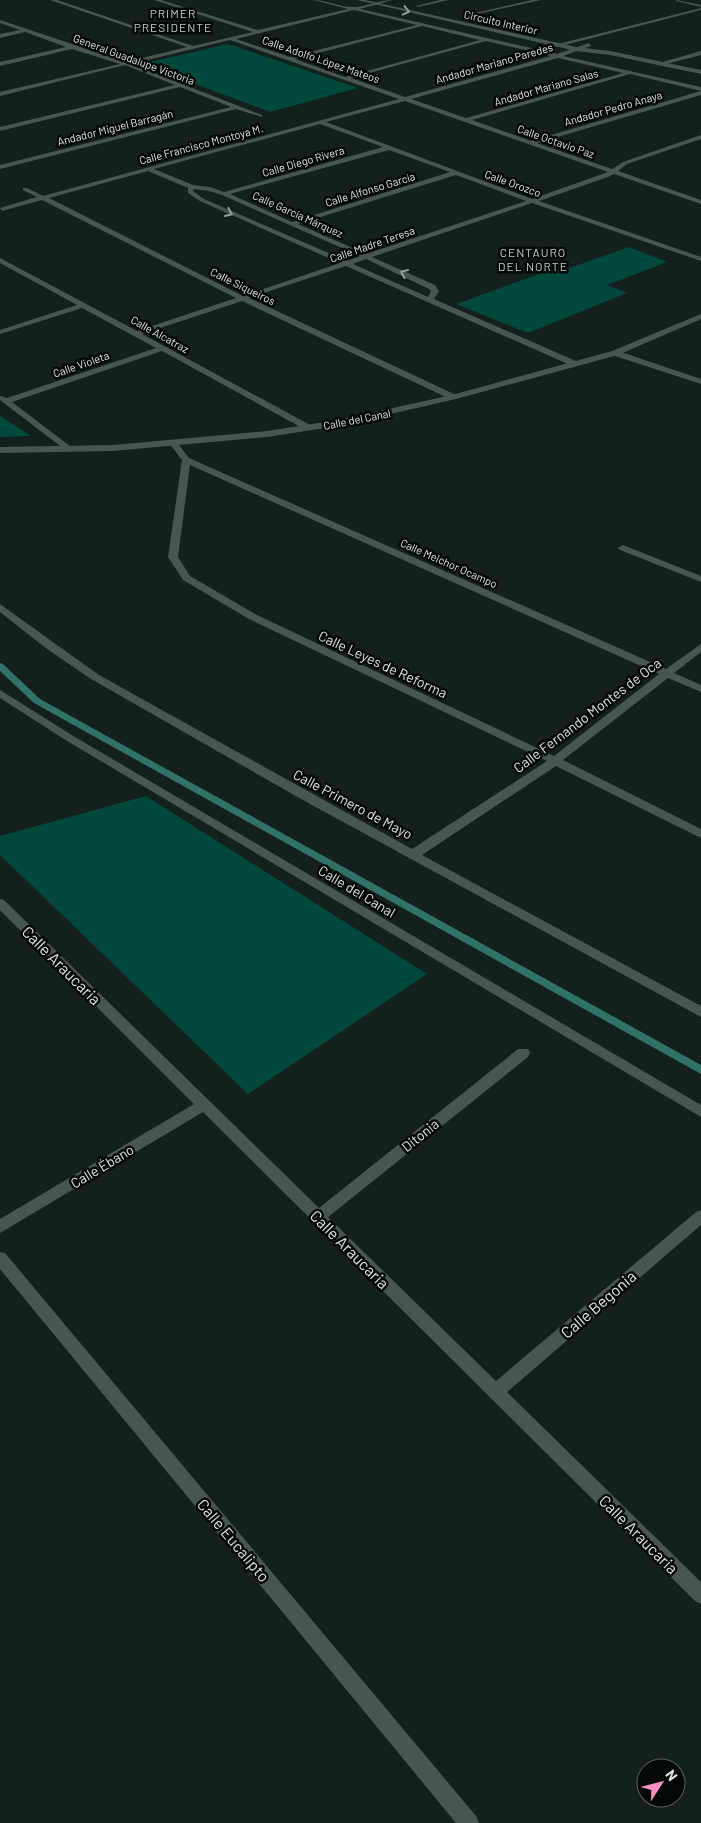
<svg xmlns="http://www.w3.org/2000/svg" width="701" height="1823" font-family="Barlow,sans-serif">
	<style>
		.green { fill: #03483d }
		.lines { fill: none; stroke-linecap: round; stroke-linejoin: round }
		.stream { fill: #307366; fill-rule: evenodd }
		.minor { fill: #475652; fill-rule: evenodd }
		.tertiary { fill: #475652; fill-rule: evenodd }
		.secondary { fill: #475652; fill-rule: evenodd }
		.oneway { stroke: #929e9a }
		.labels { text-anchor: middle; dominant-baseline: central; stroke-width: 5; stroke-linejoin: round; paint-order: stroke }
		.far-street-label { font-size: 11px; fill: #dce5e3; stroke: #040807 }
		.far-neighbourhood-label { font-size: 12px; letter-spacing: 1px; fill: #bdcec9; stroke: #040807 }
		.street-label { font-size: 14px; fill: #dce5e3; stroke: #040807 }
		.near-street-label { font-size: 16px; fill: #dce5e3; stroke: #040807 }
	</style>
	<rect width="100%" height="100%" fill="#13201d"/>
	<g class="green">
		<polygon points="228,44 358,88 270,112 142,64"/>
		<polygon points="629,247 667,262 607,285 627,293 528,333 456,304 558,267 564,270"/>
		<polygon points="0,416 31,436 0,437"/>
		<polygon points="146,796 427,974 248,1094 0,855 0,836"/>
	</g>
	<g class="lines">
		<polygon class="stream" points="0,663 3,664 40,699 701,1065 701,1074 34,703 0,671"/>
		<g class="minor">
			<path d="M50 0H57L193 46 253 32 154 0H161L258 30 348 9 313 0C327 0 341 8 355 7 368 6 380 0 393 0L360 9 557 54 589 43 591 46 563 56 701 87V91L630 74 472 120 531 141 701 91V95L537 143 612 169 623 162 701 135V139L627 164 618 171 701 200V204L614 174 608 177 539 201 701 257V261L532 203 372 257 435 285 439 291 434 299 576 361V365H570L346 266 249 298 456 395V399H450L242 301 142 334 312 426V430H306L162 351 12 402 75 450 68 452 0 400V396L7 398 156 348 82 308 0 334V330L77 305 0 263V258L137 331 236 298 42 200 2 211 0 208 37 197 23 190V188H27L43 196 399 99 230 40 131 64 262 115V117L236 109 0 169V165L231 107 180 87 0 131V127L175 85 125 65 0 96V92L120 64 72 49 0 66V62L66 47 25 32 0 38V34L20 30 0 23V20L126 62 187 47ZM354 10 417 25 290 57 236 39ZM422 26 480 40 345 77 295 59ZM486 41 551 56 405 97 351 78ZM558 58 623 73 466 118 411 99ZM405 101 608 172 532 199 326 122ZM320 124 383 147 224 192 210 187 193 185 154 169ZM389 150 450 172 292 222 230 194ZM148 171 188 188V193L200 201 340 263 243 296 49 198ZM456 175 526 201 366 254 298 224ZM194 189 209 191 222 195 360 256 347 261 204 199 193 191ZM366 259 429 289 431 291 428 297 353 264Z"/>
			<polygon points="440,0 449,0 418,7 416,6"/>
			<polygon points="532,0 541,0 464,17 462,16"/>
			<polygon points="676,0 701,5 701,7 676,1"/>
			<polygon points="701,8 701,10 557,47 554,45"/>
			<polygon points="701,51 701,55 662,65 659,63"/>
			<polygon points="612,351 618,351 701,379 701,384 612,355"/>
			<path d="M173 440 176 441 189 458 666 669 701 644V652L674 673 701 685V692L668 678 563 760 701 829V838L556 766 422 855 701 1006V1017L301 799 91 679 47 649 0 612V604L99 675 412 849 547 761 249 619 183 580 168 557 182 460 169 443ZM190 465 659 674 554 756 257 615 190 576 178 557Z"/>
			<polygon points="623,545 701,576 701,582 620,550 618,548"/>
			<polygon points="0,690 75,737 701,1105 701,1117 67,741 0,698"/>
			<polygon points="0,899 4,900 319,1208 518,1049 528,1049 530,1053 528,1057 328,1217 496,1381 696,1212 701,1210 701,1225 507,1392 701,1582 701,1604 695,1601 203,1112 0,1233 0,1219 194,1104 0,910"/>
			<polygon points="0,1252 5,1253 476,1816 479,1823 456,1823 0,1269"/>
		</g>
		<polygon class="tertiary" points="701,314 701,319 618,355 456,399 338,426 267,437 113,451 0,453 0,447 113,445 267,431 338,420 452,395 612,351"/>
		<polygon class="secondary" points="357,0 365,0 576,47 610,51 701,70 701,74 610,55 576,51"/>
	</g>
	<defs><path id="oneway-chevron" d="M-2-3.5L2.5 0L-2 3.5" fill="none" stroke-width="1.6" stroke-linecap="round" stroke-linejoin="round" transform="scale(1.25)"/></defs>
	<g class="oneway">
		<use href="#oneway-chevron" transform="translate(406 11) rotate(13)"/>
		<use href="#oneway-chevron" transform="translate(229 213) rotate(24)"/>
		<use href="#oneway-chevron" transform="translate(404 273) rotate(-156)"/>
	</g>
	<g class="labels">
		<g class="far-street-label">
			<text transform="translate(501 22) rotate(13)">Circuito Interior</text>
			<text transform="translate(134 59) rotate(20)">General Guadalupe Victoria</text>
			<text transform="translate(321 59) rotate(19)">Calle Adolfo López Mateos</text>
			<text transform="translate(494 63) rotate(-16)">Andador Mariano Paredes</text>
			<text transform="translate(546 87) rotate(-16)">Andador Mariano Salas</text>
			<text transform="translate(613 108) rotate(-16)">Andador Pedro Anaya</text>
			<text transform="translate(115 127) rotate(-14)">Andador Miguel Barragán</text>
			<text transform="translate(556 141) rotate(19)">Calle Octavio Paz</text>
			<text transform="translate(201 144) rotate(-15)">Calle Francisco Montoya M.</text>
			<text transform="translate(303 161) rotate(-16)">Calle Diego Rivera</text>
			<text transform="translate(513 183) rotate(20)">Calle Orozco</text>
			<text transform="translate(370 189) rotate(-17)">Calle Alfonso García</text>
			<text transform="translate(298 214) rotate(24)">Calle García Márquez</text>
			<text transform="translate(372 244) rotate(-19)">Calle Madre Teresa</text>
			<text transform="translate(243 286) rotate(26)">Calle Siqueiros</text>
			<text transform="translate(160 334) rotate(29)">Calle Alcatraz</text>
			<text transform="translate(81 364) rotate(-19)">Calle Violeta</text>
			<text transform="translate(357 419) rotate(-11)">Calle del Canal</text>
			<text transform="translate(449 563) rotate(24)">Calle Melchor Ocampo</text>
		</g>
		<g class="far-neighbourhood-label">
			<text x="173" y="13">PRIMER<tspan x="173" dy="14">PRESIDENTE</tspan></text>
			<text x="533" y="252">CENTAURO<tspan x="533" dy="14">DEL NORTE</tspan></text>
		</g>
		<g class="street-label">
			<text transform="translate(383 664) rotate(25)">Calle Leyes de Reforma</text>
			<text transform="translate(587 715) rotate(-37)">Calle Fernando Montes de Oca</text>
			<text transform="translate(353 804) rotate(28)">Calle Primero de Mayo</text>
			<text transform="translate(357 891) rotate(31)">Calle del Canal</text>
			<text transform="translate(420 1135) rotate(-39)">Ditonia</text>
			<text transform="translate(102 1166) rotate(-31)">Calle Ébano</text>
		</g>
		<g class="near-street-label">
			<text transform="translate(62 965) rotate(45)">Calle Araucaria</text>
			<text transform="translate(350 1249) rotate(45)">Calle Araucaria</text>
			<text transform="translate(598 1304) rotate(-41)">Calle Begonia</text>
			<text transform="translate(639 1534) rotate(45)">Calle Araucaria</text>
			<text transform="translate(234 1540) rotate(50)">Calle Eucalipto</text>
		</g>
	</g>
	<g transform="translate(661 1783) rotate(54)"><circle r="24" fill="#040807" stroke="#5a605f"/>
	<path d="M0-4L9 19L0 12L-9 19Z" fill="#fd8ebf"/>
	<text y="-8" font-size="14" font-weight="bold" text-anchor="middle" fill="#dce5e3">N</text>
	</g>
</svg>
